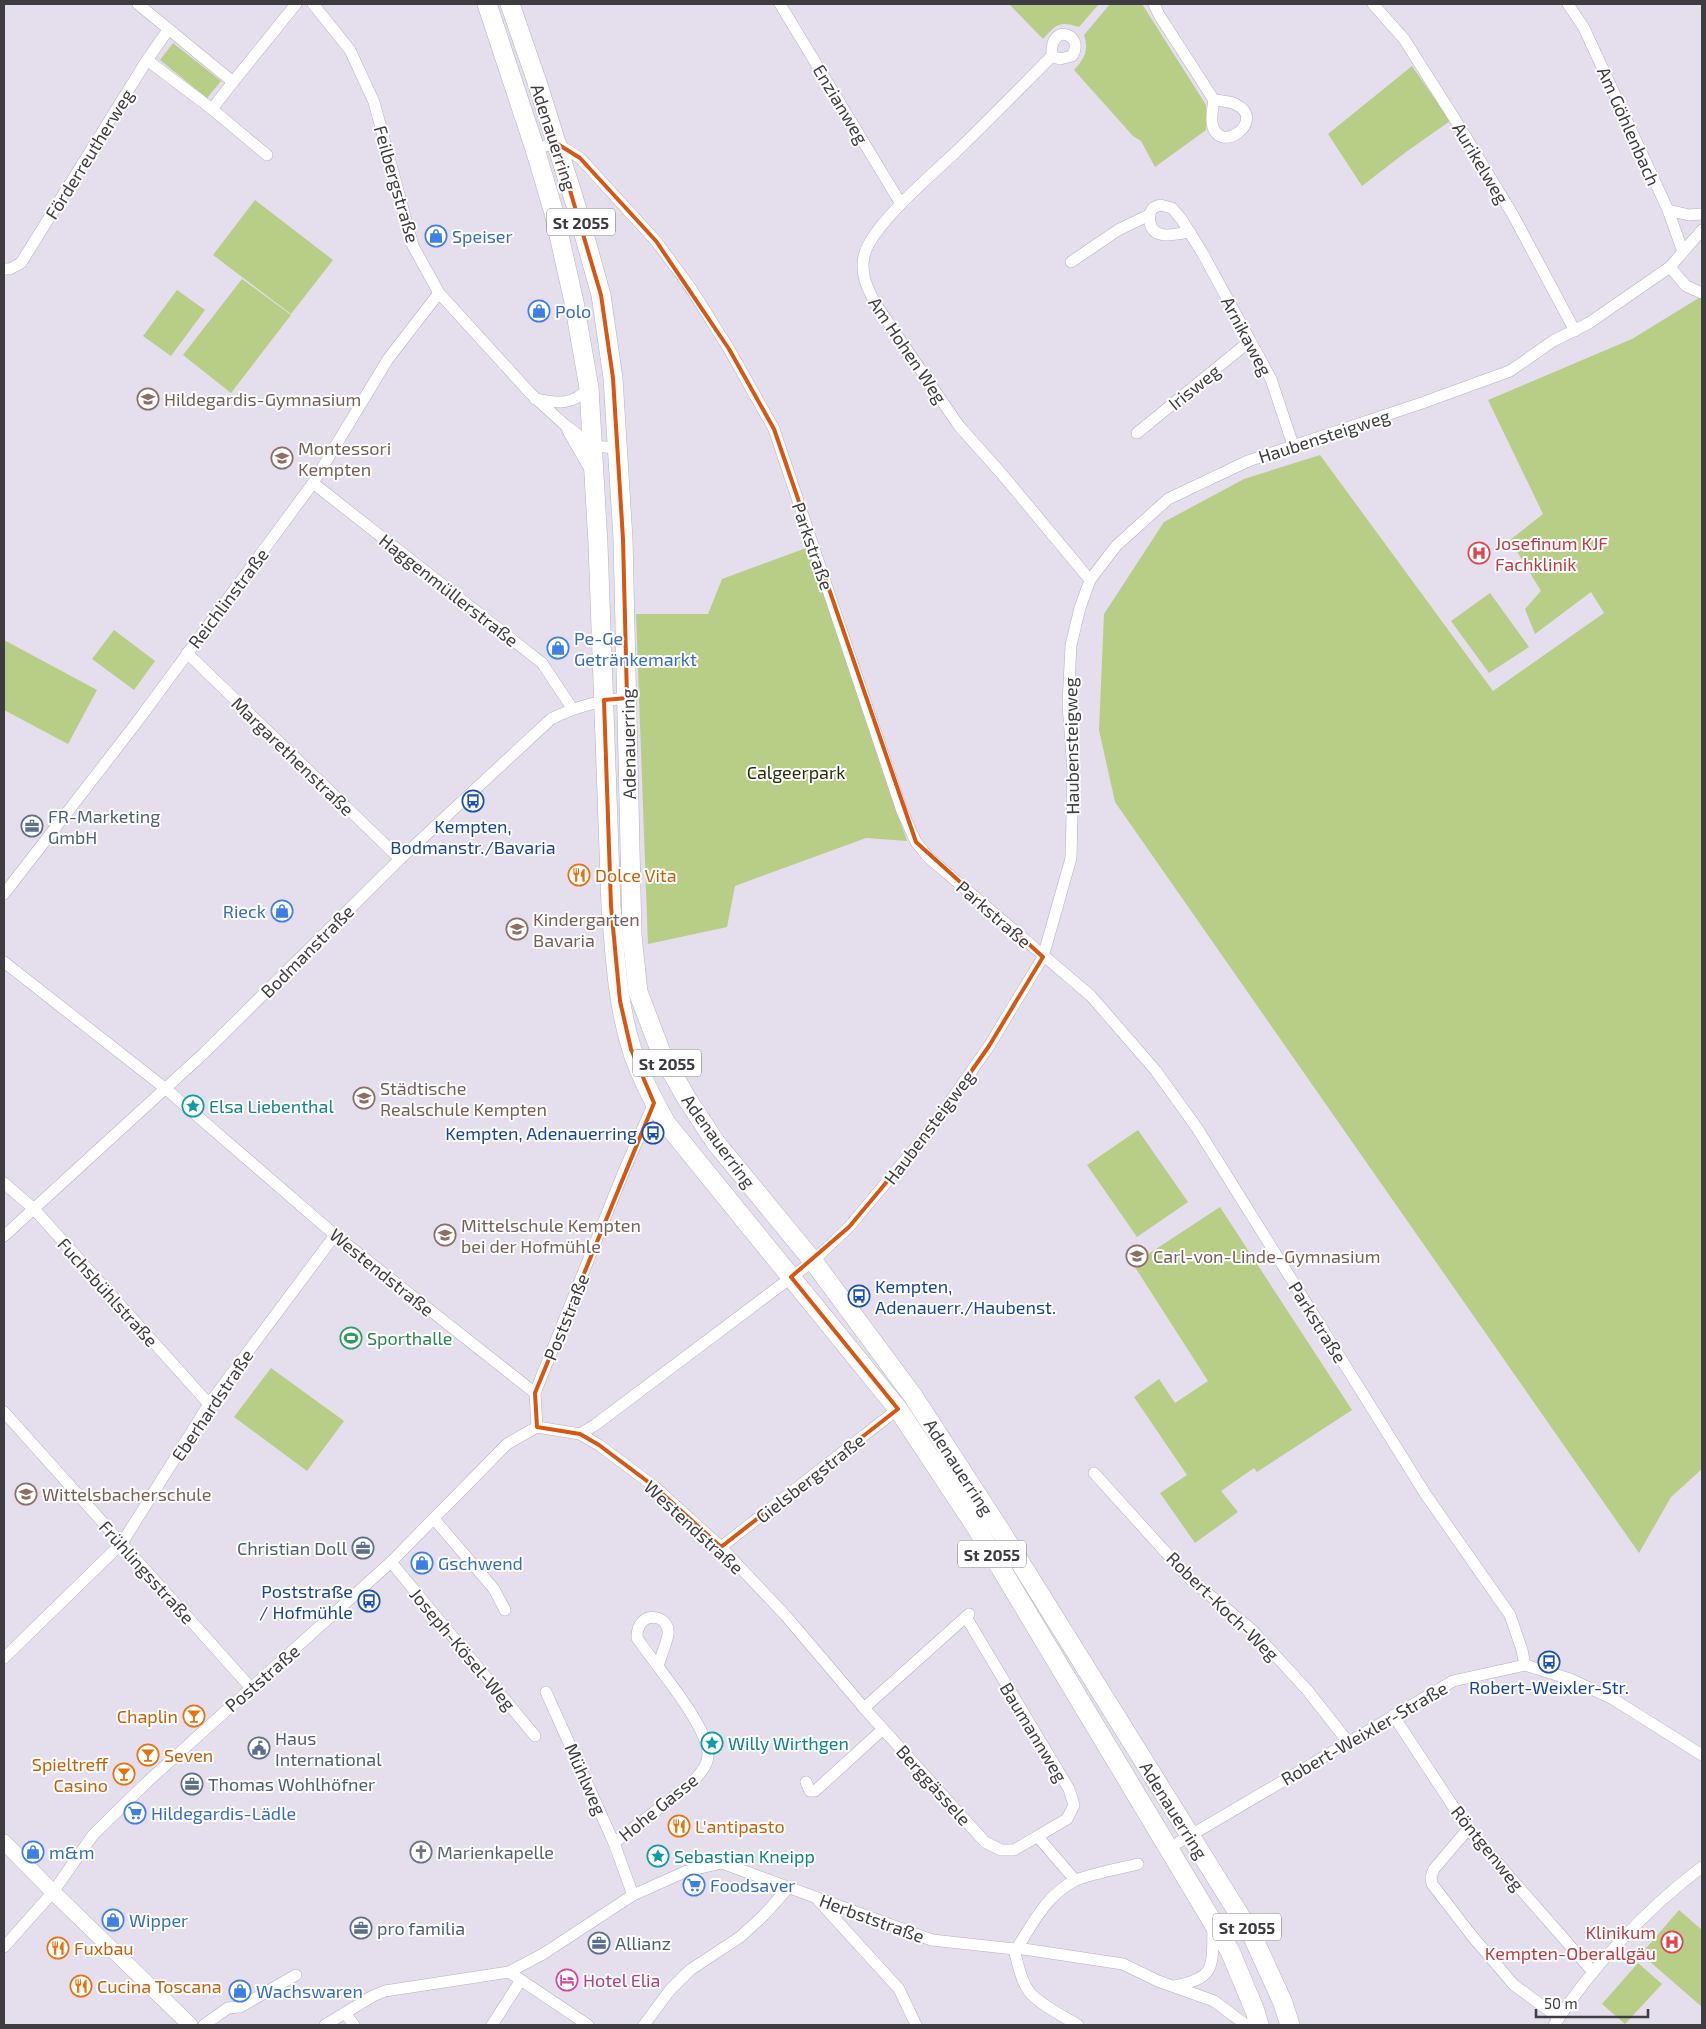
<svg xmlns="http://www.w3.org/2000/svg" width="1706" height="2029" font-family="'Exo 2',sans-serif">
	<style>
		.green { fill: #b8ce87 }
		.lines { fill: none; stroke-linecap: round; stroke-linejoin: round }
		.minor-casing { stroke: #b6b0be; stroke-width: 12 }
		.tertiary-casing { stroke: #b6b0be; stroke-width: 16 }
		.primary-casing { stroke: #b6b0be; stroke-width: 20 }
		.minor { stroke: #fff; stroke-width: 11 }
		.tertiary { stroke: #fff; stroke-width: 15 }
		.primary { stroke: #fff; stroke-width: 19 }
		.marked { fill: none; stroke: #d75611; stroke-width: 4; stroke-linejoin: round }
		.labels { text-anchor: middle; dominant-baseline: central; stroke-width: 4; stroke-linejoin: round; paint-order: stroke }
		.shield { fill: #fff; stroke: #78767a; stroke-width: 1 }
		.shield-label { font-size: 16px; font-weight: bold; fill: #3e3b41 }
		.street-label { font-size: 18px; fill: #3e3b41; stroke: #fff }
		.shop-label { font-size: 18px; fill: #366cbe; stroke: #fff; text-anchor: start }
		.education-label { font-size: 18px; fill: #785e54; stroke: #fff; text-anchor: start }
		.health-label { font-size: 18px; fill: #be3a42; stroke: #fff; text-anchor: start }
		.park-label { font-size: 18px; fill: #242e05; stroke: #fff }
		.service-label { font-size: 18px; fill: #4e5e75; stroke: #fff; text-anchor: start }
		.transit-label { font-size: 18px; fill: #164399; stroke: #fff }
		.food-label { font-size: 18px; fill: #c56008; stroke: #fff; text-anchor: start }
		.culture-label { font-size: 18px; fill: #0d838f; stroke: #fff; text-anchor: start }
		.leisure-label { font-size: 18px; fill: #27864d; stroke: #fff; text-anchor: start }
		.worship-label { font-size: 18px; fill: #5b616d; stroke: #fff; text-anchor: start }
		.hotel-label { font-size: 18px; fill: #b23c85; stroke: #fff; text-anchor: start }
	</style>
	<rect width="100%" height="100%" fill="#e4deed"/>
	<g class="green">
		<path d="M1009 4H1099L1079 27C1059 21 1057 24 1043 39Z"/>
		<path d="M1110 4H1142L1206 105V130L1155 167 1141 141 1133 136 1074 70C1085 58 1089 50 1084 35Z"/>
		<polygon points="173,43 221,81 207,98 160,60"/>
		<polygon points="1412,66 1450,121 1406,152 1362,186 1328,134"/>
		<polygon points="255,200 333,260 291,314 213,255"/>
		<polygon points="242,279 291,315 231,393 183,355"/>
		<polygon points="177,290 205,310 171,356 143,336"/>
		<polygon points="1702,296 1702,1469 1671,1497 1639,1553 1115,802 1099,730 1104,614 1164,522 1244,479 1320,455 1493,691 1604,613 1591,592 1535,634 1525,609 1541,591 1510,540 1543,514 1488,400 1632,339"/>
		<polygon points="809,547 907,841 866,838 735,886 727,927 648,944 636,614 708,614 722,579"/>
		<polygon points="1490,593 1529,647 1489,673 1451,621"/>
		<polygon points="114,630 155,661 134,690 92,659"/>
		<polygon points="4,640 97,690 68,744 4,710"/>
		<polygon points="1138,1130 1188,1202 1137,1237 1087,1165"/>
		<polygon points="1220,1207 1352,1410 1257,1472 1254,1468 1221,1491 1238,1512 1195,1543 1160,1493 1187,1475 1134,1397 1159,1379 1175,1403 1208,1381 1133,1264"/>
		<polygon points="271,1368 344,1421 307,1471 234,1417"/>
		<polygon points="1679,1910 1702,1930 1702,2007 1641,1954"/>
		<polygon points="1638,1963 1662,1984 1625,2024 1602,2004"/>
	</g>
	<g class="lines">
		<g class="minor-casing">
			<g id="minor">
				<polyline points="138,4 233,82 212,109 147,60"/>
				<polyline points="313,4 350,50 374,102 413,246 439,293 531,394 565,425 593,446 617,448"/>
				<polyline points="780,4 901,204"/>
				<path d="M1154 4 1159 15 1214 100C1213 107 1211 116 1212 123 1218 157 1267 121 1237 105 1231 101 1221 101 1214 100"/>
				<polyline points="1373,4 1404,39 1456,121 1513,215 1575,331"/>
				<polyline points="1568,4 1584,28 1668,210 1683,252"/>
				<path d="M1052 56 1060 59 1072 56C1086 34 1049 21 1052 56 1022 86 993 116 962 146 937 171 872 223 864 256 860 275 868 290 877 306L959 426 1001 473 1090 580"/>
				<polyline points="233,82 296,4"/>
				<polyline points="212,109 267,155"/>
				<polyline points="535,149 556,143 580,158 656,241 690,287 729,349 774,429 902,811 916,842 928,857 1091,996 1156,1071 1197,1128 1426,1495 1510,1615 1522,1650 1525,1665"/>
				<polyline points="1668,210 1689,215 1702,214"/>
				<path d="M1190 232C1177 234 1154 241 1150 223 1149 216 1149 214 1153 208L1160 205 1172 208 1182 220 1203 254 1271 379 1293 445"/>
				<polyline points="1071,262 1118,230 1149,215"/>
				<polyline points="1670,267 1686,286 1702,293"/>
				<polyline points="4,269 10,269 21,263 147,60 168,30"/>
				<path d="M535 399C558 403 572 406 589 388"/>
				<polyline points="568,431 590,469"/>
				<polyline points="1137,433 1250,341"/>
				<polyline points="313,483 542,663 572,708"/>
				<polyline points="187,653 400,859"/>
				<polyline points="4,894 137,722 313,483 388,359 439,293"/>
				<polyline points="4,962 166,1089 335,1235 535,1393"/>
				<polyline points="4,1183 34,1209 209,1404"/>
				<path d="M4 1236 203 1054 400 859 551 719C575 707 600 700 627 698"/>
				<polyline points="4,1412 251,1688"/>
				<polyline points="537,1427 580,1434 599,1445 655,1487 721,1547 786,1616 864,1708 985,1842 1001,1850 1014,1850 1067,1819 1074,1805 1069,1789 966,1617"/>
				<polyline points="537,1427 535,1393 624,1171 654,1103"/>
				<polyline points="580,1434 595,1425 813,1261 849,1227 931,1129 989,1046 1043,957 1071,858 1073,771 1068,704 1071,645 1080,608 1090,580 1116,546 1168,499 1248,461 1419,404 1510,371 1553,341 1589,323 1670,267 1702,230"/>
				<polyline points="1094,1473 1189,1578 1252,1630 1308,1691 1348,1742"/>
				<polyline points="434,1519 494,1589 505,1610"/>
				<polyline points="721,1547 898,1409"/>
				<polyline points="391,1562 535,1736"/>
				<polyline points="4,1658 122,1543 209,1404 335,1235"/>
				<polyline points="546,1692 614,1843 633,1895"/>
				<polyline points="864,1708 969,1614"/>
				<polyline points="1393,1715 1468,1829 1593,1972"/>
				<polyline points="806,1782 810,1791 815,1791 883,1729"/>
				<polyline points="1468,1829 1434,1869 1431,1877 1432,1884 1472,1936 1514,1985 1559,2018"/>
				<polyline points="1038,1837 1075,1880"/>
				<path d="M614 1843 693 1782C699 1774 708 1766 708 1755 708 1725 655 1665 637 1638 636 1609 671 1613 668 1635 666 1645 661 1656 658 1666"/>
				<polyline points="1169,1848 1453,1681 1525,1665 1570,1679 1613,1699 1702,1755"/>
				<polyline points="818,1900 899,1989 916,2025"/>
				<polyline points="4,1947 53,1892 93,1835 147,1782 391,1562 507,1444 537,1427"/>
				<path d="M1017 1948C1033 1923 1047 1895 1074 1881 1088 1874 1122 1868 1138 1864"/>
				<path d="M1014 1949C1018 1964 1021 1982 1031 1994 1044 2007 1063 2016 1078 2025"/>
				<polyline points="509,1972 588,2025"/>
				<path d="M1174 1986C1217 1978 1212 1966 1213 1927"/>
				<polyline points="345,2013 354,2025"/>
				<polyline points="204,2025 228,2008 240,2007 296,1975"/>
				<polyline points="325,2025 373,1996 385,1991 509,1972 543,1954 633,1895 687,1871 722,1863 932,1940 1014,1949 1017,1948 1123,1964 1158,1981 1214,2001 1246,2025"/>
				<polyline points="492,2025 521,1980"/>
				<polyline points="644,2025 670,1990 690,1970 740,1937 764,1915 789,1887"/>
				<path d="M1554 2025C1591 1968 1647 1908 1702 1867"/>
			</g>
		</g>
		<g class="tertiary-casing">
			<polyline id="tertiary" points="4,1842 53,1892 190,2025"/>
		</g>
		<g class="primary-casing">
			<g id="primary">
				<path d="M487 4 535 149 554 213 574 302 589 388 598 544 611 906C615 954 617 1003 632 1050 640 1076 653 1100 666 1123L898 1409 976 1527 1230 1951 1255 2011 1259 2025"/>
				<polyline points="510,4 538,85 577,209 601,295 613,378 623,539 632,935 638,992 662,1055 687,1099 716,1143 813,1261 913,1396 1000,1530 1252,1935 1283,2003 1290,2025"/>
			</g>
		</g>
		<use href="#minor" class="minor"/>
		<use href="#tertiary" class="tertiary"/>
		<use href="#primary" class="primary"/>
	</g>
	<path class="marked" d="M556 143 580 158 656 241 729 349 774 429 916 842 1043 957 989 1046 931 1129 849 1227 791 1277 898 1409 721 1547 655 1487 599 1445 580 1434 537 1427 535 1393 654 1103 631 1049 620 1001 611 906 604 700 627 698 623 539 613 378 601 295Z"/>
	<defs>
		<g id="shop-ring" transform="scale(1.125)"><circle r="9.5" fill="#fff" stroke="#3f7fe0" stroke-width="1.5"/><path d="M-5-2.5h2.3a2.7 3.5 0 0 1 5.4 0H5L5.5 6h-11ZM-1.5-2.5h3a1.5 2.3 0 0 0-3 0Z" fill="#3f7fe0"/></g>
		<g id="school-ring" transform="scale(1.125)"><circle r="9.5" fill="#fff" stroke="#8d6e63" stroke-width="1.5"/><path d="M0-5L7-2L0 1L-7-2ZM-4 1L0 2.5L4 1V4Q0 6-4 4Z" fill="#8d6e63"/></g>
		<g id="hospital-ring" transform="scale(1.125)"><circle r="9.5" fill="#fff" stroke="#e0444e" stroke-width="1.5"/><path d="M-5-5h3v3.5h4V-5h3V5h-3V1.5h-4V5h-3Z" fill="#e0444e"/></g>
		<g id="bus-ring" transform="scale(1.125)"><circle r="9.5" fill="#fff" stroke="#1a4fb4" stroke-width="1.5"/><path d="M-5-6H5V4H4V6H2V4H-2V6H-4V4H-5ZM-3.5-4V0h7V-4ZM-3.5 1.2v1.5H-2V1.2ZM2 1.2v1.5H3.5V1.2Z" fill="#1a4fb4"/></g>
		<g id="office-ring" transform="scale(1.125)"><circle r="9.5" fill="#fff" stroke="#5c6f8a" stroke-width="1.5"/><path d="M-6-3h4V-5.5h4V-3h4V5H-6ZM-1-4.5V-3h2v-1.5ZM-6 0V1H6V0Z" fill="#5c6f8a"/></g>
		<g id="restaurant-ring" transform="scale(1.125)"><circle r="9.5" fill="#fff" stroke="#e8710a" stroke-width="1.5"/><path d="M-5-6h1v4h1v-4h1v4h1v-4h1v5L-1.5 .5V6h-2V.5L-5-1ZM5-6V6H3V1.5H1.5Q1.5-4 5-6Z" fill="#e8710a"/></g>
		<g id="sight-ring" transform="scale(1.125)"><circle r="9.5" fill="#fff" stroke="#0f9aa8" stroke-width="1.5"/><path d="M0-6L1.8-2.2L6-1.7L2.9 1.2L3.7 5.4L0 3.3L-3.7 5.4L-2.9 1.2L-6-1.7L-1.8-2.2Z" fill="#0f9aa8"/></g>
		<g id="stadium-ring" transform="scale(1.125)"><circle r="9.5" fill="#fff" stroke="#2e9e5b" stroke-width="1.5"/><path d="M0-5a6.5 5 0 1 0 0 10a6.5 5 0 1 0 0-10ZM-3.5-1.8h7v3.6h-7Z" fill="#2e9e5b"/></g>
		<g id="bar-ring" transform="scale(1.125)"><circle r="9.5" fill="#fff" stroke="#e8710a" stroke-width="1.5"/><path d="M-6-5H6L.8 .8V4.5H3.5V6h-7V4.5H-.8V.8Z" fill="#e8710a"/></g>
		<g id="civic-ring" transform="scale(1.125)"><circle r="9.5" fill="#fff" stroke="#5c6f8a" stroke-width="1.5"/><path d="M-.6-6.5H3V-4.5H.6V-3L4-1V1h2V6H-6V1h2V-1L-.6-3ZM-1.2 2.5V6h2.4V2.5Z" fill="#5c6f8a"/></g>
		<g id="supermarket-ring" transform="scale(1.125)"><circle r="9.5" fill="#fff" stroke="#3f7fe0" stroke-width="1.5"/><path d="M-6-5.5h2.5l.6 2H6L4.5 2H-2.5L-4.4-4H-6ZM-1.5 3.2a1.3 1.3 0 1 0 .1 0ZM3 3.2a1.3 1.3 0 1 0 .1 0Z" fill="#3f7fe0"/></g>
		<g id="church-ring" transform="scale(1.125)"><circle r="9.5" fill="#fff" stroke="#6b7280" stroke-width="1.5"/><path d="M-1.2-6h2.4v3.5h3.3v2.4h-3.3V6h-2.4V-.1h-3.3v-2.4h3.3Z" fill="#6b7280"/></g>
		<g id="hotel-ring" transform="scale(1.125)"><circle r="9.5" fill="#fff" stroke="#d1479c" stroke-width="1.5"/><path d="M-6-4.5h1.5V1H6V5H4.5V3h-9V5H-6ZM-4 0a1.8 1.8 0 1 1 3.6 0ZM.5 0V-2.5h3Q6-2.5 6 0Z" fill="#d1479c"/></g>
	</defs>
	<g fill-rule="evenodd">
		<use href="#shop-ring" x="436" y="236"/>
		<use href="#shop-ring" x="539" y="311"/>
		<use href="#school-ring" x="148" y="399"/>
		<use href="#school-ring" x="282" y="458"/>
		<use href="#hospital-ring" x="1479" y="553"/>
		<use href="#shop-ring" x="558" y="648"/>
		<use href="#bus-ring" x="473" y="801"/>
		<use href="#office-ring" x="32" y="826"/>
		<use href="#restaurant-ring" x="579" y="875"/>
		<use href="#shop-ring" x="282" y="911"/>
		<use href="#school-ring" x="517" y="929"/>
		<use href="#school-ring" x="364" y="1098"/>
		<use href="#sight-ring" x="193" y="1106"/>
		<use href="#bus-ring" x="653" y="1133"/>
		<use href="#school-ring" x="445" y="1235"/>
		<use href="#school-ring" x="1137" y="1256"/>
		<use href="#bus-ring" x="859" y="1296"/>
		<use href="#stadium-ring" x="351" y="1338"/>
		<use href="#school-ring" x="26" y="1494"/>
		<use href="#office-ring" x="363" y="1548"/>
		<use href="#shop-ring" x="422" y="1563"/>
		<use href="#bus-ring" x="369" y="1601"/>
		<use href="#bus-ring" x="1549" y="1662"/>
		<use href="#bar-ring" x="194" y="1716"/>
		<use href="#sight-ring" x="712" y="1743"/>
		<use href="#civic-ring" x="259" y="1748"/>
		<use href="#bar-ring" x="148" y="1755"/>
		<use href="#bar-ring" x="124" y="1774"/>
		<use href="#office-ring" x="192" y="1784"/>
		<use href="#supermarket-ring" x="135" y="1813"/>
		<use href="#restaurant-ring" x="679" y="1826"/>
		<use href="#shop-ring" x="33" y="1852"/>
		<use href="#church-ring" x="421" y="1852"/>
		<use href="#sight-ring" x="658" y="1856"/>
		<use href="#supermarket-ring" x="694" y="1885"/>
		<use href="#shop-ring" x="113" y="1920"/>
		<use href="#office-ring" x="361" y="1928"/>
		<use href="#hospital-ring" x="1672" y="1942"/>
		<use href="#office-ring" x="599" y="1943"/>
		<use href="#restaurant-ring" x="58" y="1948"/>
		<use href="#hotel-ring" x="567" y="1980"/>
		<use href="#restaurant-ring" x="81" y="1986"/>
		<use href="#shop-ring" x="240" y="1991"/>
	</g>
	<g class="labels">
		<g class="shield">
			<rect x="547" y="208.5" width="68" height="27" rx="4"/>
			<rect x="633" y="1049.5" width="68" height="27" rx="4"/>
			<rect x="958" y="1540.5" width="68" height="27" rx="4"/>
			<rect x="1213" y="1913.5" width="68" height="27" rx="4"/>
		</g>
		<g class="shield-label">
			<text x="581" y="222">St 2055</text>
			<text x="667" y="1063">St 2055</text>
			<text x="992" y="1554">St 2055</text>
			<text x="1247" y="1927">St 2055</text>
		</g>
		<g class="street-label">
			<text transform="translate(841 104) rotate(59)">Enzianweg</text>
			<text transform="translate(1629 126) rotate(66)">Am Göhlenbach</text>
			<text transform="translate(554 137) rotate(72)">Adenauerring</text>
			<text transform="translate(89 154) rotate(-58)">Förderreutherweg</text>
			<text transform="translate(1481 163) rotate(59)">Aurikelweg</text>
			<text transform="translate(397 184) rotate(74)">Feilbergstraße</text>
			<text transform="translate(1247 336) rotate(62)">Arnikaweg</text>
			<text transform="translate(908 350) rotate(56)">Am Hohen Weg</text>
			<text transform="translate(1194 387) rotate(-39)">Irisweg</text>
			<text transform="translate(1324 436) rotate(-18)">Haubensteigweg</text>
			<text transform="translate(813 546) rotate(71)">Parkstraße</text>
			<text transform="translate(449 590) rotate(38)">Haggenmüllerstraße</text>
			<text transform="translate(228 598) rotate(-53)">Reichlinstraße</text>
			<text transform="translate(628 744) rotate(-91)">Adenauerring</text>
			<text transform="translate(1071 746) rotate(-91)">Haubensteigweg</text>
			<text transform="translate(293 756) rotate(44)">Margarethenstraße</text>
			<text transform="translate(994 914) rotate(41)">Parkstraße</text>
			<text transform="translate(307 951) rotate(-45)">Bodmanstraße</text>
			<text transform="translate(929 1127) rotate(-53)">Haubensteigweg</text>
			<text transform="translate(719 1141) rotate(54)">Adenauerring</text>
			<text transform="translate(382 1272) rotate(39)">Westendstraße</text>
			<text transform="translate(108 1292) rotate(48)">Fuchsbühlstraße</text>
			<text transform="translate(566 1317) rotate(-68)">Poststraße</text>
			<text transform="translate(1318 1322) rotate(58)">Parkstraße</text>
			<text transform="translate(212 1405) rotate(-56)">Eberhardstraße</text>
			<text transform="translate(959 1467) rotate(57)">Adenauerring</text>
			<text transform="translate(810 1478) rotate(-38)">Gielsbergstraße</text>
			<text transform="translate(694 1527) rotate(43)">Westendstraße</text>
			<text transform="translate(147 1572) rotate(48)">Frühlingsstraße</text>
			<text transform="translate(1223 1606) rotate(44)">Robert-Koch-Weg</text>
			<text transform="translate(463 1649) rotate(50)">Joseph-Kösel-Weg</text>
			<text transform="translate(262 1678) rotate(-41)">Poststraße</text>
			<text transform="translate(1034 1732) rotate(59)">Baumannweg</text>
			<text transform="translate(1364 1733) rotate(-30)">Robert-Weixler-Straße</text>
			<text transform="translate(586 1779) rotate(66)">Mühlweg</text>
			<text transform="translate(934 1785) rotate(48)">Berggässele</text>
			<text transform="translate(658 1807) rotate(-39)">Hohe Gasse</text>
			<text transform="translate(1174 1810) rotate(58)">Adenauerring</text>
			<text transform="translate(1488 1848) rotate(51)">Röntgenweg</text>
			<text transform="translate(872 1918) rotate(20)">Herbststraße</text>
		</g>
		<g class="shop-label">
			<text x="452" y="236">Speiser</text>
			<text x="555" y="311">Polo</text>
			<text x="574" y="638">Pe-Ge<tspan x="574" dy="21">Getränkemarkt</tspan></text>
			<text x="266" y="911" text-anchor="end">Rieck</text>
			<text x="438" y="1563">Gschwend</text>
			<text x="151" y="1813">Hildegardis-Lädle</text>
			<text x="49" y="1852">m&amp;m</text>
			<text x="710" y="1885">Foodsaver</text>
			<text x="129" y="1920">Wipper</text>
			<text x="256" y="1991">Wachswaren</text>
		</g>
		<g class="education-label">
			<text x="164" y="399">Hildegardis-Gymnasium</text>
			<text x="298" y="448">Montessori<tspan x="298" dy="21">Kempten</tspan></text>
			<text x="533" y="919">Kindergarten<tspan x="533" dy="21">Bavaria</tspan></text>
			<text x="380" y="1088">Städtische<tspan x="380" dy="21">Realschule Kempten</tspan></text>
			<text x="461" y="1225">Mittelschule Kempten<tspan x="461" dy="21">bei der Hofmühle</tspan></text>
			<text x="1153" y="1256">Carl-von-Linde-Gymnasium</text>
			<text x="42" y="1494">Wittelsbacherschule</text>
		</g>
		<g class="health-label">
			<text x="1495" y="543">Josefinum KJF<tspan x="1495" dy="21">Fachklinik</tspan></text>
			<text x="1656" y="1932" text-anchor="end">Klinikum<tspan x="1656" dy="21">Kempten-Oberallgäu</tspan></text>
		</g>
		<g class="park-label">
			<text x="796" y="772">Calgeerpark</text>
		</g>
		<g class="service-label">
			<text x="48" y="816">FR-Marketing<tspan x="48" dy="21">GmbH</tspan></text>
			<text x="347" y="1548" text-anchor="end">Christian Doll</text>
			<text x="275" y="1738">Haus<tspan x="275" dy="21">International</tspan></text>
			<text x="208" y="1784">Thomas Wohlhöfner</text>
			<text x="377" y="1928">pro familia</text>
			<text x="615" y="1943">Allianz</text>
		</g>
		<g class="transit-label">
			<text x="473" y="826">Kempten,<tspan x="473" dy="21">Bodmanstr./Bavaria</tspan></text>
			<text x="637" y="1133" text-anchor="end">Kempten, Adenauerring</text>
			<text x="875" y="1286" text-anchor="start">Kempten,<tspan x="875" dy="21">Adenauerr./Haubenst.</tspan></text>
			<text x="353" y="1591" text-anchor="end">Poststraße<tspan x="353" dy="21">/ Hofmühle</tspan></text>
			<text x="1549" y="1687">Robert-Weixler-Str.</text>
		</g>
		<g class="food-label">
			<text x="595" y="875">Dolce Vita</text>
			<text x="178" y="1716" text-anchor="end">Chaplin</text>
			<text x="164" y="1755">Seven</text>
			<text x="108" y="1764" text-anchor="end">Spieltreff<tspan x="108" dy="21">Casino</tspan></text>
			<text x="695" y="1826">L'antipasto</text>
			<text x="74" y="1948">Fuxbau</text>
			<text x="97" y="1986">Cucina Toscana</text>
		</g>
		<g class="culture-label">
			<text x="209" y="1106">Elsa Liebenthal</text>
			<text x="728" y="1743">Willy Wirthgen</text>
			<text x="674" y="1856">Sebastian Kneipp</text>
		</g>
		<g class="leisure-label">
			<text x="367" y="1338">Sporthalle</text>
		</g>
		<g class="worship-label">
			<text x="437" y="1852">Marienkapelle</text>
		</g>
		<g class="hotel-label">
			<text x="583" y="1980">Hotel Elia</text>
		</g>
	</g>
	<rect width="1706" height="2029" fill="none" stroke="#3e3b41" stroke-width="10"/>
	<path d="M1536 2009v8h112v-8" fill="none" stroke="#3e3b41" stroke-width="2.5"/>
	<text x="1544" y="2009" font-size="15" fill="#3e3b41" stroke="#ffffff" stroke-width="4" paint-order="stroke">50 m</text>
</svg>
